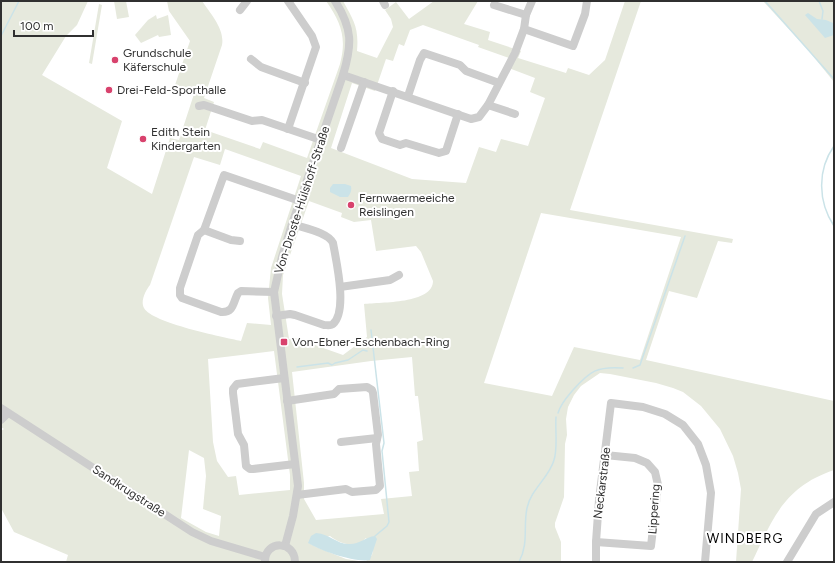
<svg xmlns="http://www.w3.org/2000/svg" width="835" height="563" font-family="Figtree,sans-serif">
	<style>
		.green { fill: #e6e9dd; fill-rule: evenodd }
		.water { fill: #cbe3e8 }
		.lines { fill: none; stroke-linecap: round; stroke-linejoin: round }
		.stream { stroke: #cbe3e8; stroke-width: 1.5 }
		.minor { stroke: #cdcdcd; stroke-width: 8 }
		.poi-dot { fill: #d8426d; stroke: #fff; stroke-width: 1.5 }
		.labels { text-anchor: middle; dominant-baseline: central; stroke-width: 4; stroke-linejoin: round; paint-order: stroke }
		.poi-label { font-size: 12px; fill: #303030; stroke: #fff; text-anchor: start }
		.street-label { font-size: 12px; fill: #303030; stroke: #fff }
		.neighbourhood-label { font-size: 13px; letter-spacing: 1px; fill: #000; stroke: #fff }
	</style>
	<rect width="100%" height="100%" fill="#fff"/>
	<g class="green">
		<path d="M1 1H88L77 25 66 36 42 75 122 121 107 168 152 194 170 138 179 140 194 94 174 88 190 41 169 11 167 1H202C210 13 225 29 222 45L204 98 214 102 205 130 260 149 263 142 307 158 340 64C347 38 341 22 326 1H343C354 21 359 28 357 51L377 58 393 27 391 19 385 10 396 2 409 19 434 1H478L464 24 490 32 488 40 521 51 518 58 566 73 568 68 589 75 605 60 625 1H641L570 210 733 239 732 243 718 241 697 298 669 291 646 360 834 401V470C784 487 773 518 752 562H736L741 489 738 473 733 456 720 429 701 406 683 392 673 388 656 383 610 374 600 373 581 386 574 395 568 407 566 419 567 435 565 444 564 497 555 523V527L561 542V562H66L68 555 14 532 1 508V431L4 429 1 427ZM423 25 479 45 478 47 509 58 506 67 535 78 530 92 545 98 528 146 501 139 496 152 479 147 466 183 412 179 331 148 352 83 375 91 386 59 393 61 399 44 404 46 410 30ZM225 149 301 176 271 268 268 298 271 325 247 323 241 341C223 337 152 323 144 308 140 301 146 290 150 285L194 157 220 165ZM309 201 342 213 341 217 354 222 371 220 376 251 416 246 421 252 433 281C433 304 381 302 364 304L367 337 343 355 295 338 289 339 282 294 283 275ZM541 213 681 237 640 360 574 347 552 396 484 383ZM274 351 290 475V490L239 495 236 476 228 477 217 461 213 442 208 359ZM412 357 415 396H418L423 440 417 442 419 471 409 472 412 496 381 499 384 514 316 520 304 499V483L292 372 371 361ZM189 450 204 458 206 476 203 509 221 516 219 536 206 532 181 518ZM330 536C340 544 356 549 366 538L373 550 372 555 365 562 346 559 316 547 309 543Z"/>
		<polygon points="114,1 126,1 129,17 117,19"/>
		<polygon points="763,1 834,1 834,82 809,51"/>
		<polygon points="99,4 102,5 92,64 89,63"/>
		<polygon points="156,15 157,19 168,15 171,35 159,37 158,35 141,43 135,35 148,20"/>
	</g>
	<g class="water">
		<polygon points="808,13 817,19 826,20 833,23 834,35 825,38 805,15"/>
		<path d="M333 184H345L351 186C352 191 350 194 348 197H340L330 192V188Z"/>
		<path d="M316 533C330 534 337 544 348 544 359 545 365 537 375 536L377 539 370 560C356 563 321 551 308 543L311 536Z"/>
	</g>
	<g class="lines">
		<g class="stream">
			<polyline points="765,1 834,79"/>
			<polyline points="819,1 823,11 822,19"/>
			<polyline points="1,36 19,1"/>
			<path d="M834 146C817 170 818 202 834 226"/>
			<polyline points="371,330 384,443 382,451 389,522 387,526 375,536"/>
			<polyline points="297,367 328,363 332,365 335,363 348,360 363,350 367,351"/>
			<polyline points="633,368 640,365 641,362 685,236"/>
			<path d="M558 413C561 403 567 397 573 390 590 371 597 366 623 368"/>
			<path d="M519 562C529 543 523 527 527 508 531 489 549 478 554 460 558 448 555 431 556 417"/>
		</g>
		<g class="minor">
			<polyline points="288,1 312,36 316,47 288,129"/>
			<polyline points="383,1 385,5"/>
			<polyline points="494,5 526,15"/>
			<polyline points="240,10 247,1"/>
			<polyline points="524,29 573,46 585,14 587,1"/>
			<polyline points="251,59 261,67 305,83"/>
			<polyline points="343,75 471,119 479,117 488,105 515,53 524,29 526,15 532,1"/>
			<polyline points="393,91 379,133 382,139 400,145 406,143 439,153 446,151 458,114"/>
			<polyline points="408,96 420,60 424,53 460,65 466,71 499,83"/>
			<polyline points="488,105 515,114"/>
			<polyline points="199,106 204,105 252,121 262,120 321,140"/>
			<polyline points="341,148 364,82"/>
			<polyline points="204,230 231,240 240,241"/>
			<polyline points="340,287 390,280 399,275"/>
			<path d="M274 292 241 291 238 293C233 302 234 313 221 312L182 298 180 295V288L198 235 204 230 224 175 300 201"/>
			<path d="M276 316 290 314 295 315 324 325C327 325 331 326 333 324 348 311 336 260 333 243 328 232 303 228 292 224"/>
			<polyline points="284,378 237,384 233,389 233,393 238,434 244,445 246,466 250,469 253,469 295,464"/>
			<polyline points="287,401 334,394 339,389 367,387 372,390 373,393 378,435 376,444 380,486 376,490 352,492 346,489 297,495"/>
			<polyline points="1,408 192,532 211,541 265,557"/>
			<polyline points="1,420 8,413"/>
			<polyline points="341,442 377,438"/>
			<polyline points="596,542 651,546 658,485 655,472 647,463 635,458 605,455"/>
			<path d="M285 546 293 516 298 486 274 292 282 257 292 224 343 75C352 45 353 29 335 1"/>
			<path d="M265 561C265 540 295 540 295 562"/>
			<polyline points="596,562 596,542 599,500 611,403 643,407 665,414 683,425 698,444 706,465 711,493 705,562"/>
			<polyline points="787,562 816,514 834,502"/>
		</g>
	</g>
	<g class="poi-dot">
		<circle cx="115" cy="60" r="4"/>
		<circle cx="109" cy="90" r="4"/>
		<circle cx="143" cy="139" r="4"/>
		<circle cx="351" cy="205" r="4"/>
		<rect x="280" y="338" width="8" height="8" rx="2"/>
	</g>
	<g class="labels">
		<g class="poi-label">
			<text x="123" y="53">Grundschule<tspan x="123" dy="14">Käferschule</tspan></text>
			<text x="117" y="90">Drei-Feld-Sporthalle</text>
			<text x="151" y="132">Edith Stein<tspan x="151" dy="14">Kindergarten</tspan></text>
			<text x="359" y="198">Fernwaermeeiche<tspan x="359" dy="14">Reislingen</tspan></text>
			<text x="292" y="342">Von-Ebner-Eschenbach-Ring</text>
		</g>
		<g class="street-label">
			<text transform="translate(302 200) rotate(-72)">Von-Droste-Hülshoff-Straße</text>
			<text transform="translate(602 483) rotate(-83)">Neckarstraße</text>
			<text transform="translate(129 491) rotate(33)">Sandkrugstraße</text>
			<text transform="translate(654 509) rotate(-86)">Lippering</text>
		</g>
		<g class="neighbourhood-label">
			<text x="745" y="538">WINDBERG</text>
		</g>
	</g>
	<rect width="835" height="563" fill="none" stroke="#303030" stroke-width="4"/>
	<path d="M14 30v6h79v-6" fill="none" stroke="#303030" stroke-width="2"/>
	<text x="20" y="30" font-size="12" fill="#303030" stroke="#ffffff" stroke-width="3" paint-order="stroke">100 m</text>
</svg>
